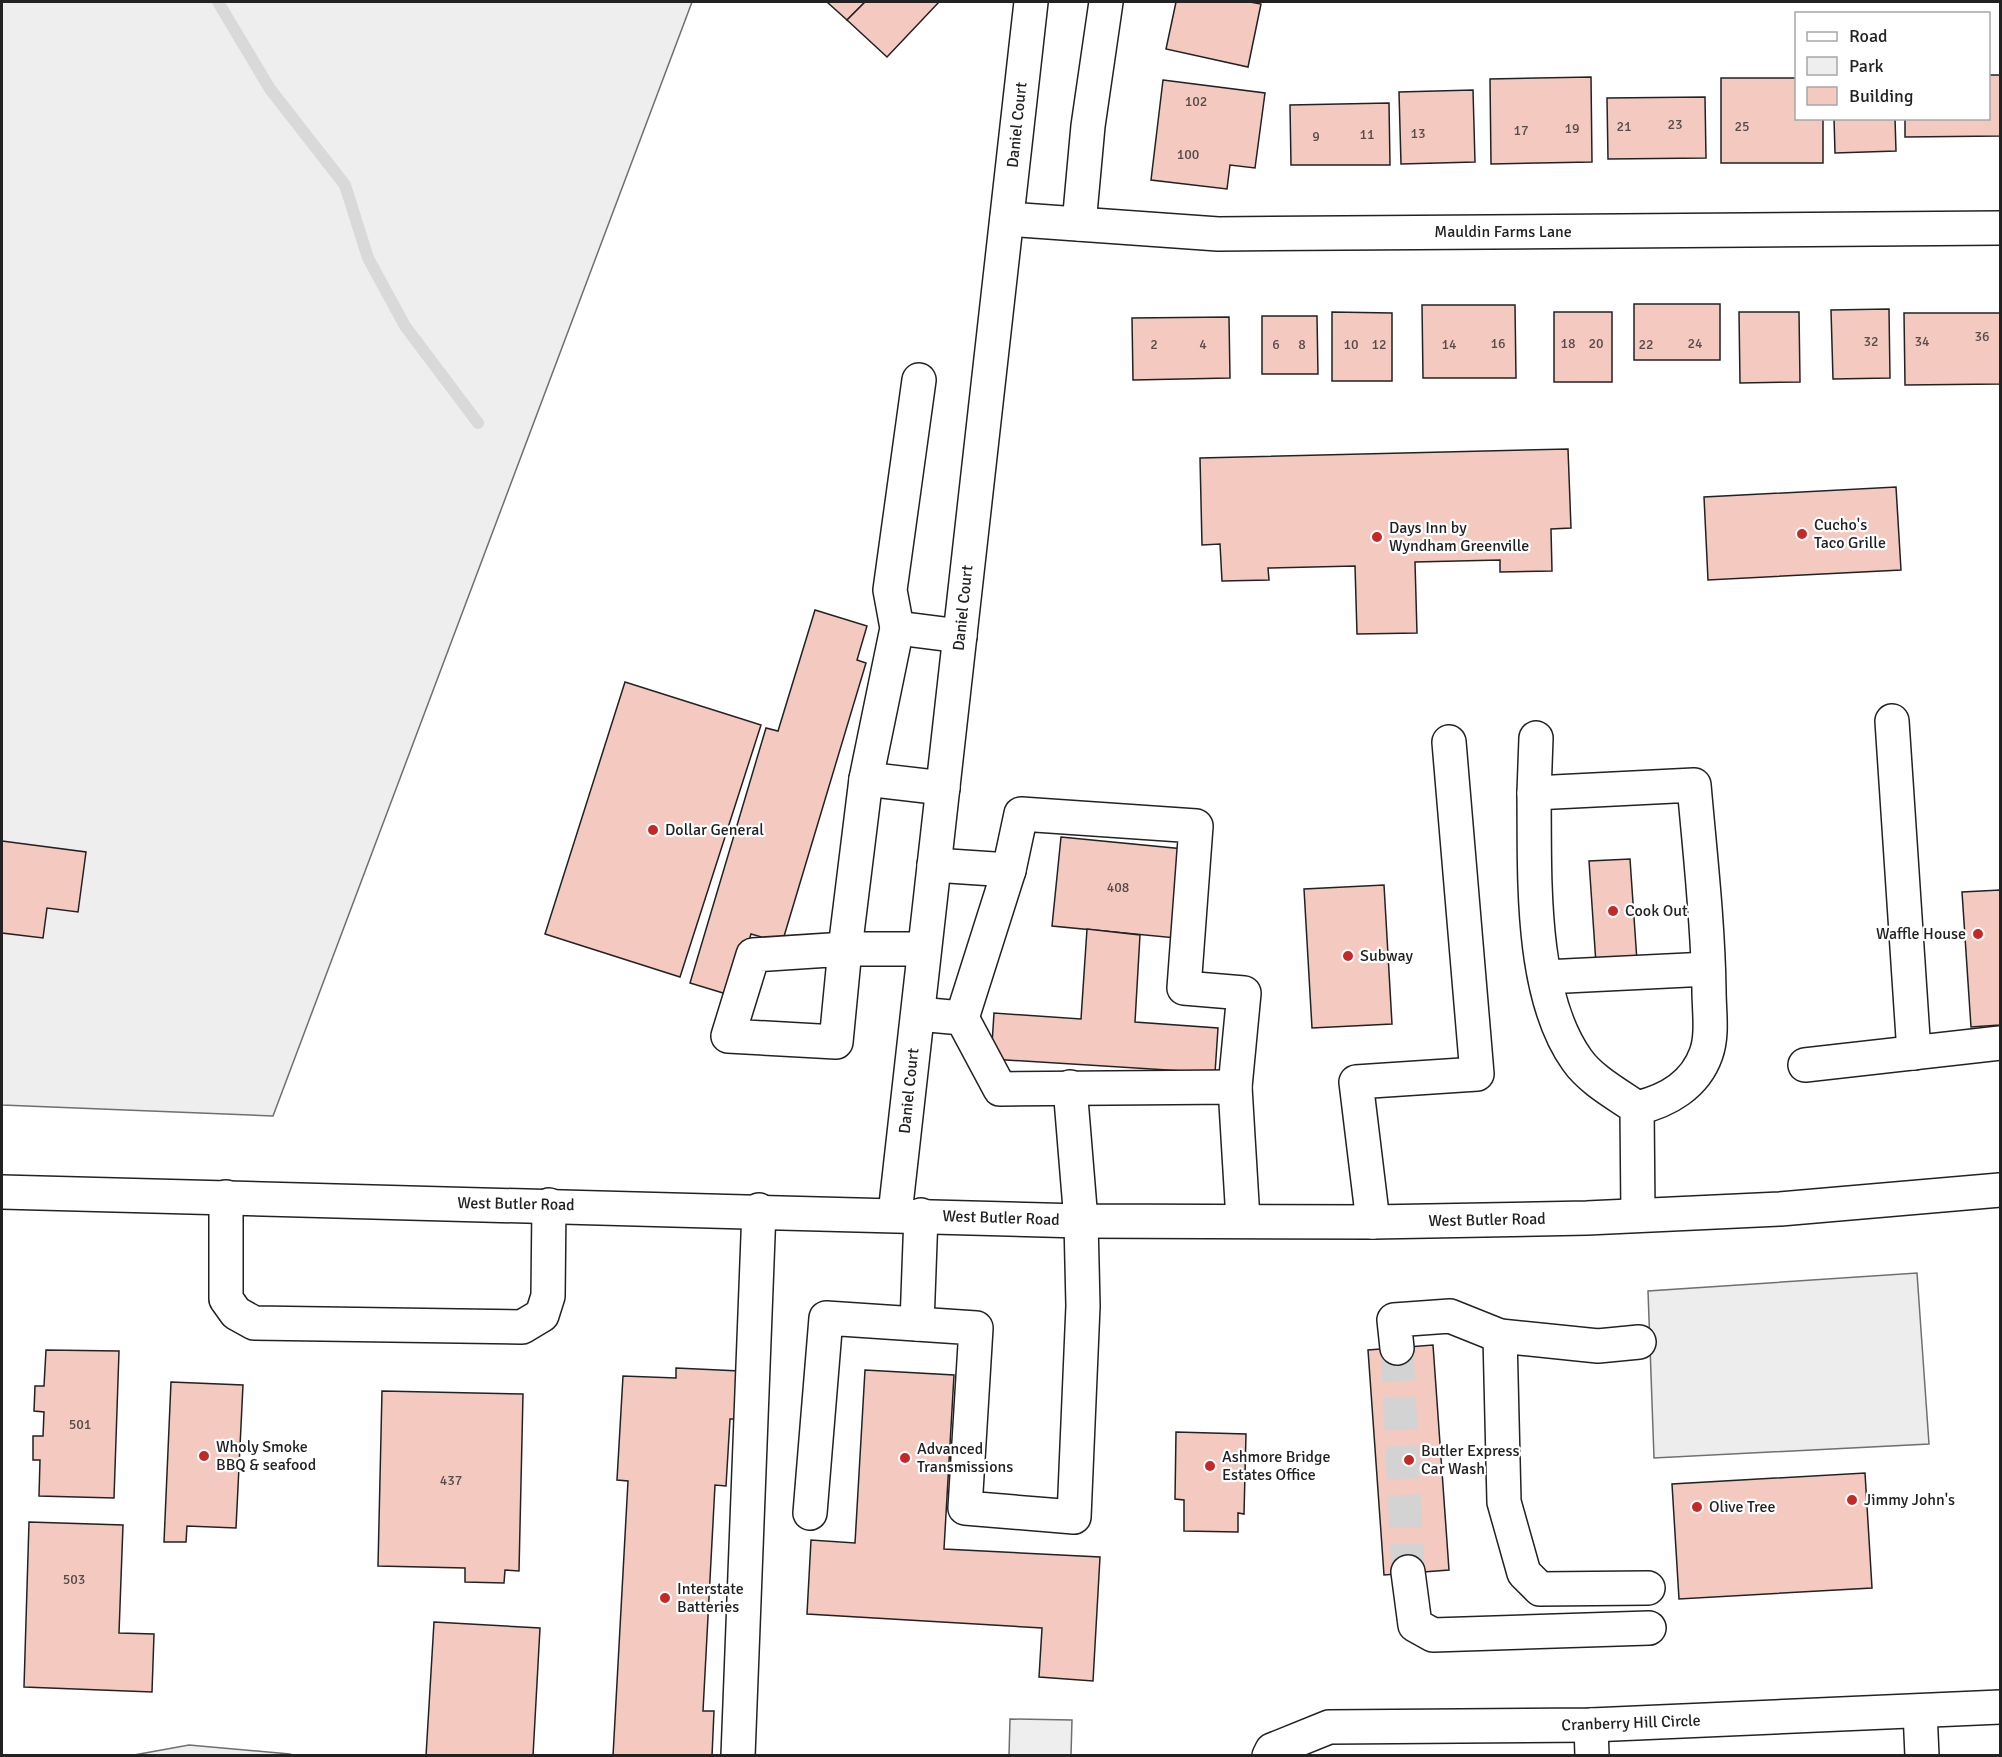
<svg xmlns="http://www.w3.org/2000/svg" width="2002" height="1757" font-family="Signika,sans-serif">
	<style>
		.green { fill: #eee; stroke: #6f6f6f; stroke-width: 1.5 }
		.parking { fill: #ededed; stroke: #6f6f6f; stroke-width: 1.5 }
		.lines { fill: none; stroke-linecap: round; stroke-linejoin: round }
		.stream { stroke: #d9d9d9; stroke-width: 12 }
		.building { fill: #f3c9c0; stroke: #222; stroke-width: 1.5 }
		.minor-tunnel { stroke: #d3d3d3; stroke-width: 33; stroke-dasharray: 33 16; stroke-linecap: butt }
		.minor-casing { stroke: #222; stroke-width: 36 }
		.major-casing { stroke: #222; stroke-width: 36 }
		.minor { stroke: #fff; stroke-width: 33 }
		.major { stroke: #fff; stroke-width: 33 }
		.poi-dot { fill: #c62828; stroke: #fff; stroke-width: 2 }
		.labels { text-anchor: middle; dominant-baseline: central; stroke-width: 4.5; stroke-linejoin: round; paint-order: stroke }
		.number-label { font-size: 14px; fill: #564c4a }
		.street-label { font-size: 16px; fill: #222; stroke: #fff }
		.poi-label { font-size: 16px; fill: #222; stroke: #fff; text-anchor: start }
	</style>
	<rect width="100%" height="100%" fill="#fff"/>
	<g class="green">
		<polygon points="2,2 692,2 273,1116 2,1105"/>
		<polygon points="1010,1719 1072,1720 1071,1755 1009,1755"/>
		<polygon points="189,1745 290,1754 292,1755 134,1755"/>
	</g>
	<polygon class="parking" points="1917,1273 1929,1444 1654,1458 1648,1291"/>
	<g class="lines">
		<polyline class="stream" points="218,2 270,89 345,185 368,258 405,326 478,423"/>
	</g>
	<g class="building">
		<polygon points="827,2 865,2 847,20"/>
		<polygon points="865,2 939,2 887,57 847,20"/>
		<polygon points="1176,2 1250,2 1261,4 1248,67 1166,49"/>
		<polygon points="1988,75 2000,75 2000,136 1905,137 1905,118 1988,118"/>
		<polygon points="1591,77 1592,162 1491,164 1490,79"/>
		<polygon points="1721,78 1796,78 1796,118 1823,118 1823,163 1721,163"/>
		<polygon points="1163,80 1265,93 1255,168 1230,165 1227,189 1151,180"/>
		<polygon points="1473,90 1475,162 1401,164 1399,92"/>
		<polygon points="1705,97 1706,158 1608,159 1607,98"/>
		<polygon points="1389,103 1390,165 1291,165 1290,105"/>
		<polygon points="1834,118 1895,118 1896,151 1835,153"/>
		<rect x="1634" y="304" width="86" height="56"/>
		<polygon points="1422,305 1515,305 1516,378 1423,378"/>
		<polygon points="1889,309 1890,378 1833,379 1831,310"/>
		<polygon points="1332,312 1392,313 1392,381 1332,381"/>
		<rect x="1554" y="312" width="58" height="70"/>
		<polygon points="1739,312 1799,312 1800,382 1740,383"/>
		<polygon points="1904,313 2000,313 2000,384 1905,385"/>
		<polygon points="1262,316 1317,316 1318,374 1262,374"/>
		<polygon points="1229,317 1230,378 1133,380 1132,318"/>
		<polygon points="1568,449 1571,528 1551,529 1552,571 1500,572 1500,560 1415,562 1417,633 1357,634 1355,566 1268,568 1269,580 1222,581 1220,544 1202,545 1200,458"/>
		<polygon points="1896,487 1901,570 1708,580 1704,497"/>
		<polygon points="815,610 867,626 857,660 866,663 782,943 751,934 733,996 690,983 766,728 778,731"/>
		<polygon points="625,682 761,725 680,977 545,934"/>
		<polygon points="1061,837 1184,849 1176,938 1052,926"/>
		<polygon points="2,841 86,852 78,912 47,908 43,938 2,933"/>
		<polygon points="1630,859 1637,961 1596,964 1589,861"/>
		<polygon points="1384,885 1392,1024 1312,1028 1304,889"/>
		<polygon points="2000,890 2000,1025 1971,1027 1962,892"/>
		<polygon points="1087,929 1140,935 1135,1022 1218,1028 1215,1073 991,1059 994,1013 1081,1019"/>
		<polygon points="1433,1345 1449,1570 1384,1575 1368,1350"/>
		<polygon points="46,1350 119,1351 114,1498 39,1496 40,1460 33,1460 33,1436 43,1436 44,1412 34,1411 35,1386 44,1386"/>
		<polygon points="676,1368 740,1371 737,1419 730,1419 726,1486 715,1485 703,1711 714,1711 712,1756 613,1756 628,1481 617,1480 623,1376 676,1378"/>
		<polygon points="865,1370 954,1375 944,1549 1100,1557 1093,1681 1039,1677 1042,1628 807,1614 811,1540 855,1543"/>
		<polygon points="171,1382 243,1385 236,1528 187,1526 186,1542 164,1542"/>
		<polygon points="382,1391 523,1394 519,1571 505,1570 504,1583 465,1582 465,1568 378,1566"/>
		<polygon points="1176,1432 1246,1434 1244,1514 1238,1513 1238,1532 1184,1531 1184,1500 1175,1499"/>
		<polygon points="1865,1473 1872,1588 1679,1599 1672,1484"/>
		<polygon points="29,1522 123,1525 119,1633 154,1634 152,1692 24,1687"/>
		<polygon points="434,1622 540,1628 533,1756 426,1756"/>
	</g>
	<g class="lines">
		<polyline class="minor-tunnel" points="1397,1348 1408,1572"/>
		<g class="minor-casing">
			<g id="minor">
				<polyline points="1007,219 1218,234 2000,228"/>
				<polyline points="1079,224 1088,126 1106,2"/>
				<polyline points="919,380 890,590 897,628 866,779 845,949 753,955 728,1036 836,1042 845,949 924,949"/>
				<polyline points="897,628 960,636"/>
				<polyline points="1892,721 1914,1053"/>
				<polyline points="866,779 943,788"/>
				<polyline points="1534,793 1536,738"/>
				<polyline points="934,865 1009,870 1021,814 1196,826 1184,988 1244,993 1235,1087"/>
				<polyline points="1545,977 1708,969"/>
				<polyline points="918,1014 962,1018 1000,1089 1235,1087 1243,1220"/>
				<polyline points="962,1018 1009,870"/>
				<polyline points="1805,1065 2000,1043"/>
				<path d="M1637 1108C1617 1094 1591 1080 1577 1060 1529 993 1535 872 1534 793L1694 785C1700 854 1708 922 1709 990 1709 1011 1713 1035 1706 1054 1695 1085 1667 1101 1637 1108L1638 1215"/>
				<polyline points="226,1197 226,1299 236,1313 254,1323 522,1327 542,1315 548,1296 549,1205"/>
				<polyline points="895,1214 1031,2"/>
				<polyline points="1373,1222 1356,1082 1477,1074 1449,742"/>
				<polyline points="917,1324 921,1215"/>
				<polyline points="1500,1336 1504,1502 1524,1573 1540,1589 1648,1588"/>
				<polyline points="1397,1348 1394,1320 1450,1316 1500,1336 1598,1346 1639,1342"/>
				<polyline points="810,1513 826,1318 976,1328 965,1508 1074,1517 1083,1306 1081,1221 1070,1087"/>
				<polyline points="1408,1572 1415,1625 1433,1635 1649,1628"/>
				<polyline points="1920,1711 1922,1756"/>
				<polyline points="1591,1725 1592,1756"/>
				<polyline points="738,1756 759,1210"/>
				<polyline points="1269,1756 1272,1750 1329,1727 1591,1725 2000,1707"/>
			</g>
		</g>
		<g class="major-casing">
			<polyline id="major" points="2,1192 1081,1221 1373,1222 1587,1218 1780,1209 2000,1190"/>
		</g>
		<use href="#minor" class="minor"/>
		<use href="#major" class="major"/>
	</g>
	<g class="poi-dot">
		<circle cx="1802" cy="534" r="6"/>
		<circle cx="1377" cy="537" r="6"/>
		<circle cx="653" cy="830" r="6"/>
		<circle cx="1613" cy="911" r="6"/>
		<circle cx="1978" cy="934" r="6"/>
		<circle cx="1348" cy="956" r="6"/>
		<circle cx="204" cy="1456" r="6"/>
		<circle cx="905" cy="1458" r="6"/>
		<circle cx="1409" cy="1460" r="6"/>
		<circle cx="1210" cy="1466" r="6"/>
		<circle cx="1852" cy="1500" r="6"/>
		<circle cx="1697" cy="1507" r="6"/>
		<circle cx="665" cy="1598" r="6"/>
	</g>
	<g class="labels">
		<g class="number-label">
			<text x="1196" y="101">102</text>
			<text x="1675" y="124">23</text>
			<text x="1624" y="126">21</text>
			<text x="1742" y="126">25</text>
			<text x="1572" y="128">19</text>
			<text x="1521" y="130">17</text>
			<text x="1418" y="133">13</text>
			<text x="1367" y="134">11</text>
			<text x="1316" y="136">9</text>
			<text x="1188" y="154">100</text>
			<text x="1982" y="336">36</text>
			<text x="1871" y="341">32</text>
			<text x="1922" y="341">34</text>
			<text x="1498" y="343">16</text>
			<text x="1568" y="343">18</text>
			<text x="1596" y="343">20</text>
			<text x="1695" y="343">24</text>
			<text x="1154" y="344">2</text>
			<text x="1203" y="344">4</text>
			<text x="1276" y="344">6</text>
			<text x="1302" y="344">8</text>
			<text x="1351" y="344">10</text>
			<text x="1379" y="344">12</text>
			<text x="1449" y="344">14</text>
			<text x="1646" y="344">22</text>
			<text x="1118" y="887">408</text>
			<text x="80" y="1424">501</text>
			<text x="451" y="1480">437</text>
			<text x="74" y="1579">503</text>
		</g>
		<g class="street-label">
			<text transform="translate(1017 125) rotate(-84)">Daniel Court</text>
			<text x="1503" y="232">Mauldin Farms Lane</text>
			<text transform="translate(963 608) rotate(-84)">Daniel Court</text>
			<text transform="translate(909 1091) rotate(-84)">Daniel Court</text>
			<text transform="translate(516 1204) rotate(1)">West Butler Road</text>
			<text transform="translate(1001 1218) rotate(2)">West Butler Road</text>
			<text transform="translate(1487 1220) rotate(-1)">West Butler Road</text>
			<text transform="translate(1631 1723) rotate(-2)">Cranberry Hill Circle</text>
		</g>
		<g class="poi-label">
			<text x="1814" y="525">Cucho's<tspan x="1814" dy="18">Taco Grille</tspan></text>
			<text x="1389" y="528">Days Inn by<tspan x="1389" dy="18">Wyndham Greenville</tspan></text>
			<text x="665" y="830">Dollar General</text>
			<text x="1625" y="911">Cook Out</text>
			<text x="1966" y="934" text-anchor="end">Waffle House</text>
			<text x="1360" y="956">Subway</text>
			<text x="216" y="1447">Wholy Smoke<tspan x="216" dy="18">BBQ &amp; seafood</tspan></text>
			<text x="917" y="1449">Advanced<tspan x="917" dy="18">Transmissions</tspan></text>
			<text x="1421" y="1451">Butler Express<tspan x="1421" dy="18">Car Wash</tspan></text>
			<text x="1222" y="1457">Ashmore Bridge<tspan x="1222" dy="18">Estates Office</tspan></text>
			<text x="1864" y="1500">Jimmy John's</text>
			<text x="1709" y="1507">Olive Tree</text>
			<text x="677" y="1589">Interstate<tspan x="677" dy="18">Batteries</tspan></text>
		</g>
	</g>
	<rect width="2002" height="1757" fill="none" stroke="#222222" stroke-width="6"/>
	<rect x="1795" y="12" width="195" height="108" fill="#ffffff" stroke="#a7a7a7" stroke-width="1.5"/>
	<rect x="1807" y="32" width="30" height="9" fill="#ffffff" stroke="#a7a7a7" stroke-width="1.5"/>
	<text x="1849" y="42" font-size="18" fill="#222222">Road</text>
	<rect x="1807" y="57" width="30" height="18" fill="#eeeeee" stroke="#a7a7a7" stroke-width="1.5"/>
	<text x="1849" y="72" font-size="18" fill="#222222">Park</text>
	<rect x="1807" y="87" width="30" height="18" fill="#f3c9c0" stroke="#a7a7a7" stroke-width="1.5"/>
	<text x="1849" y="102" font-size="18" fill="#222222">Building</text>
</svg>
